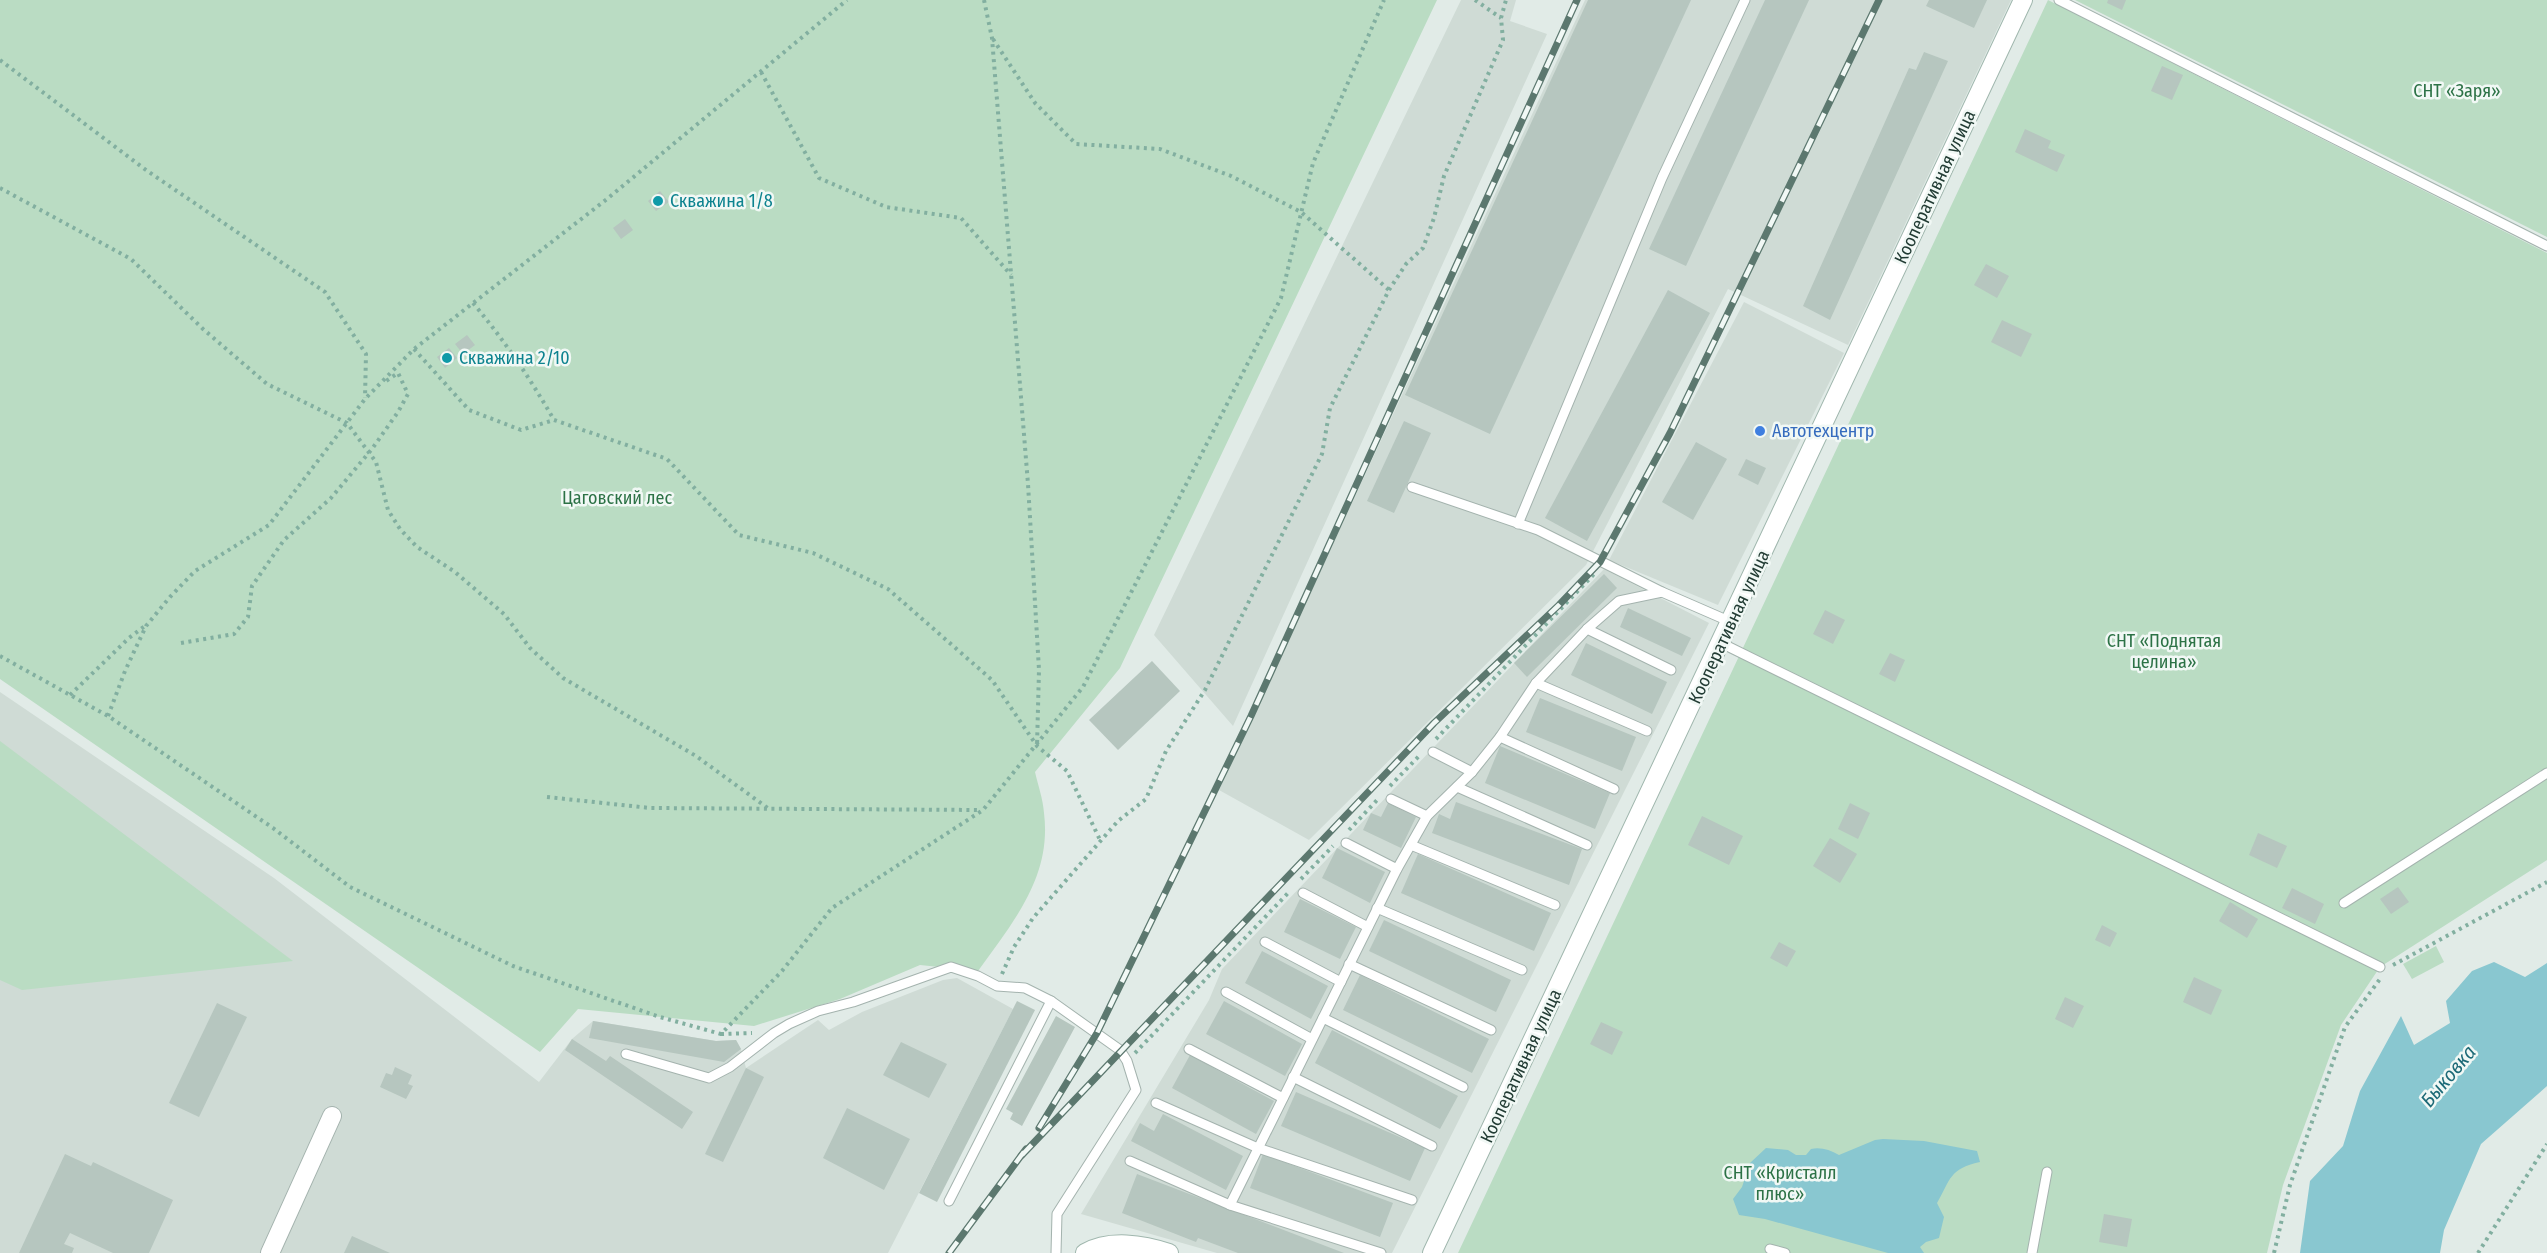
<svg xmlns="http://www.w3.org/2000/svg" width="2547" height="1253" font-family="'Fira Sans Condensed',sans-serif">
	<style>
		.built { fill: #cfdbd5 }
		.green { fill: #badcc3 }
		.water { fill: #89c7d0 }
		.building { fill: #b6c6bf }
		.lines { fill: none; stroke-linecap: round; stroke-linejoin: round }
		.service-casing { stroke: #a4b3ae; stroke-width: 11 }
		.minor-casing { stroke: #a4b3ae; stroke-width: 20 }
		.secondary-casing { stroke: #a0b7ae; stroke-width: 20 }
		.path { stroke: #82afa0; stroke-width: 4; stroke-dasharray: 3 4.5; stroke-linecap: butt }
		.service { stroke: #fff; stroke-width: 9 }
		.minor { stroke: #fff; stroke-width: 18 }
		.secondary { stroke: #fff; stroke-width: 18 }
		.rail-casing { stroke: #5c786f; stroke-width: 7 }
		.rail { stroke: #f1f8f5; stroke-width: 4.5; stroke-dasharray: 14; stroke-linecap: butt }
		.culture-dot { fill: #0f9aa8; stroke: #f1f8f5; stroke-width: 2 }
		.shop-dot { fill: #3f7fe0; stroke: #f1f8f5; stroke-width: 2 }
		.labels { text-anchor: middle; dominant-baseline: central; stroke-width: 5; stroke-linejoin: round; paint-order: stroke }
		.park-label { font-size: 18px; fill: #2c7246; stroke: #f1f8f5 }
		.street-label { font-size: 18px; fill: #223c34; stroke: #f1f8f5 }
		.culture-label { font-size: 18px; fill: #0d838f; stroke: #f1f8f5; text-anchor: start }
		.shop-label { font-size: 18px; fill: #366cbe; stroke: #f1f8f5; text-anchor: start }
		.water-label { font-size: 20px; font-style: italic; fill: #1d6a77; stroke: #f1f8f5 }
	</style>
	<rect width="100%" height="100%" fill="#e1ebe7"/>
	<g class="built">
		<polygon points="1461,0 1516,0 1510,21 1547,34 1233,726 1154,635"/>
		<polygon points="1585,0 2011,0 1848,345 1728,289 1586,565 1309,840 1219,790"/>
		<polygon points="1744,302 1844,353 1718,605 1609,560"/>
		<polygon points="1604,569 1709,623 1392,1253 1217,1253 1081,1214 1209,1000 1222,969"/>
		<polygon points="0,692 274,878 539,1082 572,1039 593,1021 716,1041 736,1040 741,1049 746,1068 818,1020 829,1030 862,1012 943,980 957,978 1013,1009 888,1253 0,1253"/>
	</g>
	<g class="green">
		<path d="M0 0H1437L1120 668 1035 772C1038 785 1043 799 1044 813 1052 877 1013 922 978 971L920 965 840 999 754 1026 578 1009 540 1052 0 679Z"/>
		<polygon points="2048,0 2547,253 2547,860 2380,967 2341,1025 2283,1185 2267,1253 1458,1253"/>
		<polygon points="2075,0 2547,0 2547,237"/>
		<polygon points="0,741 293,961 22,990 0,980"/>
		<polygon points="2436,946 2444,962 2412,979 2403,964"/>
	</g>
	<g class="water">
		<polygon points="2494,962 2525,977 2547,963 2547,1086 2481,1144 2444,1230 2440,1253 2300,1253 2310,1181 2343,1146 2360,1091 2401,1016 2414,1045 2450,1023 2446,1001 2472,971"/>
		<path d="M1883 1139 1924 1141 1977 1151 1980 1162C1949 1169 1951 1179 1937 1203L1944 1217 1939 1238 1926 1242 1920 1247 1924 1253H1888L1765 1219 1739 1215 1733 1199 1742 1187 1750 1163 1766 1148 1788 1150 1796 1155H1806L1811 1149C1821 1147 1830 1150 1839 1155L1875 1140Z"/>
	</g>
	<g class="building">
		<polygon points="1588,0 1691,0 1490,434 1405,395"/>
		<polygon points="1765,0 1809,0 1686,266 1649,249"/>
		<polygon points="1929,0 1987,0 1974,28 1926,6"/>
		<polygon points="2108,0 2126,0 2122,10 2107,3"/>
		<polygon points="1924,52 1948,61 1830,320 1803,306 1909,68 1916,70"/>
		<polygon points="2162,66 2183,75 2172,100 2151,91"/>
		<polygon points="2025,129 2051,141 2048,148 2065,155 2057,172 2015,152"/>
		<polygon points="660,191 669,202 656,211 648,201"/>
		<polygon points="625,219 633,230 621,239 613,228"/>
		<polygon points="1986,264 2009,276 1997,298 1974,285"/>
		<polygon points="1668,290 1710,313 1587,541 1545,518"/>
		<polygon points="2002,320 2032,334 2021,357 1991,342"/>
		<polygon points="467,335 475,345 463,354 455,344"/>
		<polygon points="449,348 457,358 445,368 437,357"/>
		<polygon points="1404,421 1431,433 1394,513 1367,501"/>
		<polygon points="1696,442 1727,459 1693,520 1662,502"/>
		<polygon points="1746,459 1766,468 1758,485 1738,475"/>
		<polygon points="1604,574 1617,588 1527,677 1514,663"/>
		<polygon points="1628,608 1691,638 1682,656 1620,627"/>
		<polygon points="1825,610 1845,620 1833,644 1813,634"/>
		<polygon points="1586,643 1667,682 1652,714 1571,675"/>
		<polygon points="1890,653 1905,660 1895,682 1879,674"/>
		<polygon points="1152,661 1180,691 1118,750 1089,720"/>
		<polygon points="1540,698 1636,737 1622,771 1526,732"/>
		<polygon points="1500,746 1610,793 1595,829 1485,783"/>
		<polygon points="1456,802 1582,849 1569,885 1432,833 1439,814 1450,819"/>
		<polygon points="1388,803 1416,817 1401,848 1363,830 1371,813 1381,817"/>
		<polygon points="1850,803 1870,813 1858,839 1838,829"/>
		<polygon points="1702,816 1743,836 1729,865 1688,845"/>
		<polygon points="2258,833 2287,846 2277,868 2249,855"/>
		<polygon points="1830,838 1857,854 1840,883 1813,866"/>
		<polygon points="1337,848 1385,872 1370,903 1322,878"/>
		<polygon points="1418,854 1551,913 1534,951 1401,893"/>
		<polygon points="2398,887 2409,902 2391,914 2380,899"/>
		<polygon points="2292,888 2324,904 2315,924 2282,908"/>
		<polygon points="1300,899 1356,927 1340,959 1284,932"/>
		<polygon points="2230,902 2258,919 2247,938 2219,921"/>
		<polygon points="1384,920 1511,980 1496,1012 1369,951"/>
		<polygon points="2102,925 2117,933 2110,947 2095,940"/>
		<polygon points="1779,942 1796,951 1787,967 1770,958"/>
		<polygon points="1262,951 1328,986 1311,1019 1245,983"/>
		<polygon points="1360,975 1489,1039 1472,1073 1343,1010"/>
		<polygon points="2194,977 2222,990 2211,1015 2183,1002"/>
		<polygon points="2065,997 2084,1006 2073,1028 2055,1019"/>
		<polygon points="1017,1001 1035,1010 937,1202 919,1193"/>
		<polygon points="1224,1001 1302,1044 1285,1076 1206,1034"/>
		<polygon points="217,1003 247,1017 199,1117 169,1103"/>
		<polygon points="1056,1016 1075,1027 1022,1126 1010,1119 1013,1113 1006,1109"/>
		<polygon points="593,1021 716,1041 736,1040 741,1049 724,1062 589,1038"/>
		<polygon points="1601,1022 1623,1032 1612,1055 1590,1044"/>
		<polygon points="1332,1030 1458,1096 1440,1129 1315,1063"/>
		<polygon points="572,1039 606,1061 610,1056 693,1112 682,1129 565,1050"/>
		<polygon points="901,1042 947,1064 929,1098 883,1075"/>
		<polygon points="1190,1055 1274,1101 1256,1134 1172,1088"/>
		<polygon points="395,1067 412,1075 408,1084 413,1086 406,1099 380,1087 386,1073 392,1075"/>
		<polygon points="746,1068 764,1077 723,1162 705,1154"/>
		<polygon points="1296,1092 1425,1148 1410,1181 1281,1126"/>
		<polygon points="847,1108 910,1139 884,1190 823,1158"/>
		<polygon points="1163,1114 1243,1156 1226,1190 1131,1141 1140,1123 1154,1131"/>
		<polygon points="65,1154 91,1166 93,1162 173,1200 149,1253 113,1253 70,1233 64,1244 74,1248 72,1253 19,1253"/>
		<polygon points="1263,1154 1393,1203 1380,1237 1250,1188"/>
		<polygon points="1137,1174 1344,1253 1238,1253 1198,1238 1196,1242 1122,1213"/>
		<polygon points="2104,1214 2132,1219 2127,1247 2099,1242"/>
		<polygon points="352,1236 390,1253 344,1253"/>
	</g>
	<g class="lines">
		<g class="service-casing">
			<g id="service">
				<polyline points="2059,0 2547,246"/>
				<polyline points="1412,487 1538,530 1662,592 1731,622"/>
				<polyline points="1518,524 1662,178 1745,0"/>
				<polyline points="1587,629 1671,670"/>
				<polyline points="1721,643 2380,967"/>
				<polyline points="1536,683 1647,731"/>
				<polyline points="1500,737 1614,789"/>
				<polyline points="1433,752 1472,772"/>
				<polyline points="1457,787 1587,845"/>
				<polyline points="1391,799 1427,816"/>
				<polyline points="1346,843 1397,869"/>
				<polyline points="1411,845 1555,905"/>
				<polyline points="1303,893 1368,927"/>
				<polyline points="2344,903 2547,773"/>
				<polyline points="1377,908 1522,970"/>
				<polyline points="1265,942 1341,982"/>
				<polyline points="1349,964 1491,1030"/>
				<polyline points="1226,992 1312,1039"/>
				<polyline points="1323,1018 1463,1087"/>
				<polyline points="1189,1049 1283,1098"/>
				<polyline points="626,1054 709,1078 730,1067 774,1033 789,1024 818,1011 853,1002 951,967 978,976 997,986 1025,988 1051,1001 1120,1050 1127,1061 1136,1090 1057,1214 1056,1253"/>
				<polyline points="1293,1077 1432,1146"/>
				<polyline points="1156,1103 1258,1148 1412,1200"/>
				<polyline points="1130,1161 1230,1205"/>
				<polyline points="949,1201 1051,1001"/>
				<polyline points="1770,1249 1785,1253"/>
				<polyline points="1381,1253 1230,1205 1397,869 1427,816 1472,772 1500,737 1536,683 1587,629 1619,601 1662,592"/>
				<polyline points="2032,1253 2047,1172"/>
			</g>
		</g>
		<g class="minor-casing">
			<polyline id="minor" points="270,1253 332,1116"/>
		</g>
		<g class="secondary-casing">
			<g id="secondary">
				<path d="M1085 1253C1109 1239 1143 1244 1169 1253"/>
				<polyline points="1432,1253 2023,0"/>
			</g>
		</g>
		<g class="path">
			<polyline points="984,0 992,38 1028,484 1039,670 1037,746"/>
			<polyline points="1475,0 1501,18"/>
			<polyline points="993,39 1035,103 1076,144 1160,149 1231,176 1301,212 1389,290"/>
			<polyline points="0,60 146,170 325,292 366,354 365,398"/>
			<polyline points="761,72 819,178 886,207 961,218 1011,275"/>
			<polyline points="0,188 131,259 203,329 267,384 347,423 376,462 388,510 400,529 417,547 455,572 504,614 530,648 563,678 696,756 769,809"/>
			<path d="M473 303C504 340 530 378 554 420L667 459 739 535 813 553 888 589 992 680 1037 746 1067 771 1101 842"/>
			<polyline points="414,349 469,410 521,430 554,420"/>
			<polyline points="181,643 234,634 248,617 252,586 284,540 331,498 372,449 398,412 408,394 398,373 383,383"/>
			<polyline points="0,656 108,716 273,828 350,887 513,966 660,1017 721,1034 782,971 832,908 983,810 1083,687 1281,298 1313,163 1384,0"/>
			<polyline points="70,695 129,638 145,626"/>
			<polyline points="108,716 125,671 146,626 170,597 195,571 269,525 365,399 414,349 607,199 847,0"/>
			<polyline points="1436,739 1595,573"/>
			<polyline points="1390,786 1420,755"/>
			<polyline points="547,797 650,808 981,810"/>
			<polyline points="1349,830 1379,798"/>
			<polyline points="1301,879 1333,846"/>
			<polyline points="2393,965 2547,882"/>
			<polyline points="1002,974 1014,947 1033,918 1118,821 1146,799 1166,751 1205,690 1322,454 1330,408 1389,290 1406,264 1423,248 1434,218 1444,176 1503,40 1501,18 1506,0"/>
			<polyline points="721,1034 752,1033"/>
			<polyline points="1135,1053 1290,891"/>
			<polyline points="2274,1253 2290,1185 2345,1027 2380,979"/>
			<polyline points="2478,1253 2547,1144"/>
		</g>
		<use href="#service" class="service"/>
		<use href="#minor" class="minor"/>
		<use href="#secondary" class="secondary"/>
		<g class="rail-casing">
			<g id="rail">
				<polyline points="1039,1128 1097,1033 1251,716 1577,0"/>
				<polyline points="1022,1155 1434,723 1559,605 1600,562 1670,433 1879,0"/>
				<polyline points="949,1253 1026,1149"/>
			</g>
		</g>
		<use href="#rail" class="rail"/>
	</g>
	<g class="culture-dot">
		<circle cx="658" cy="201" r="6"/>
		<circle cx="447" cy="358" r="6"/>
	</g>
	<circle class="shop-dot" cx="1760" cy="431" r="6"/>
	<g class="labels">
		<g class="park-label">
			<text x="2457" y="91">СНТ «Заря»</text>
			<text x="617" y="498">Цаговский лес</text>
			<text x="2164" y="641">СНТ «Поднятая<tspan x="2164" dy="21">целина»</tspan></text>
			<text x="1780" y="1173">СНТ «Кристалл<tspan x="1780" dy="21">плюс»</tspan></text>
		</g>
		<g class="street-label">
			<text transform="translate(1935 187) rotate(-65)">Кооперативная улица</text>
			<text transform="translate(1729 627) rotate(-65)">Кооперативная улица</text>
			<text transform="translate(1521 1066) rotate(-65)">Кооперативная улица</text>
		</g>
		<g class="culture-label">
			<text x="670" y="201">Скважина 1/8</text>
			<text x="459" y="358">Скважина 2/10</text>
		</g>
		<g class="shop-label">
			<text x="1772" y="431">Автотехцентр</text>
		</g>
		<g class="water-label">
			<text transform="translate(2448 1076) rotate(-50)">Быковка</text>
		</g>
	</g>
</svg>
